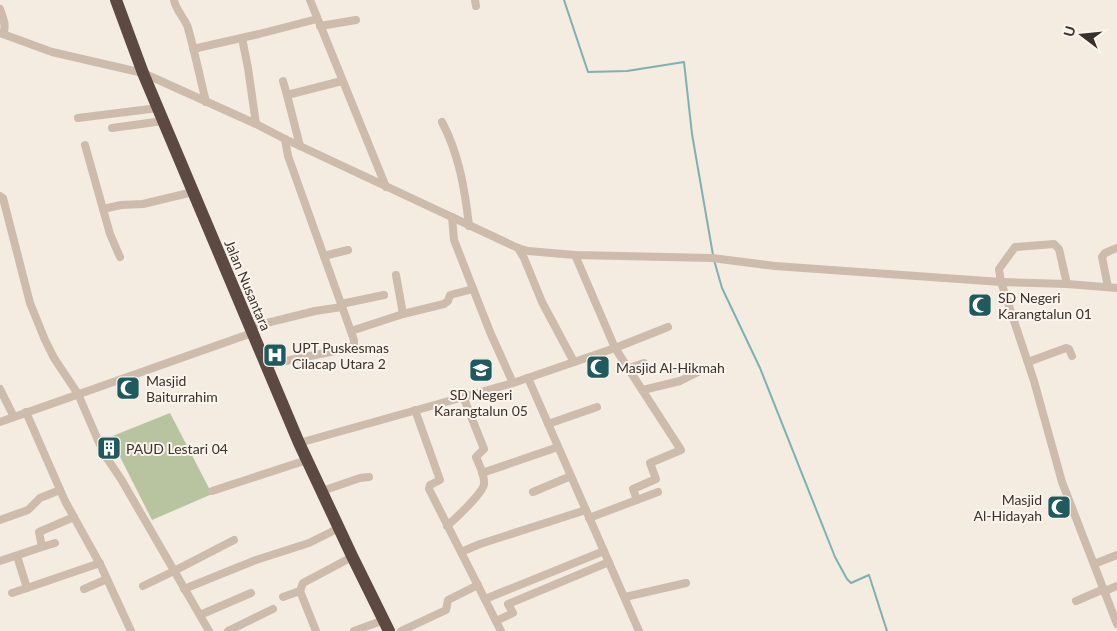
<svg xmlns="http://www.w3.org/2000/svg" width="1117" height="631" font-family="Lato,sans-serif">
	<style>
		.green { fill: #b8c4a0 }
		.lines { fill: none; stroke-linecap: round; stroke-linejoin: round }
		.stream { stroke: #7fb0b2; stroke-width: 2 }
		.minor { stroke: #cdbbac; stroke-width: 8 }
		.highway { stroke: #5c4a42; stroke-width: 12 }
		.labels { text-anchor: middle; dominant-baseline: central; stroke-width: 4; stroke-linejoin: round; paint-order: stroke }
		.street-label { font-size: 14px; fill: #3b302b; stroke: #fbf5ee }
		.poi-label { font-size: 14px; fill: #3b302b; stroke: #fbf5ee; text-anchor: start }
	</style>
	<rect width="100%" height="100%" fill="#f4ebe1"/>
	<polygon class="green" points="170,413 212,494 152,520 110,437"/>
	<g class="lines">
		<g class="stream">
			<polyline points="564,0 588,72 627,71 684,62 692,134 713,255"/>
			<polyline points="714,260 722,288 760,368 835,557 847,579 851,583 869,575 887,631"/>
		</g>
		<g class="minor">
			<path d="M174 0C176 11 185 18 188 28 195 53 200 78 206 102"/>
			<polyline points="310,0 386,187"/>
			<polyline points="475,0 476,6"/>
			<path d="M0 9C3 17 7 27 3 34"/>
			<polyline points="320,26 356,20"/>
			<polyline points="0,33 52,52 143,73 256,124 285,139 518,248 528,251 575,255 712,258 775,266 1001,282 999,269 1015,247 1054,244 1059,249 1067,284"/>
			<polyline points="242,38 248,68 256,124"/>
			<polyline points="193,49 259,34 317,19"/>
			<polyline points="283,81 287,95 342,81"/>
			<polyline points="287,95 300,146"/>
			<polyline points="78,118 158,108"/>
			<path d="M442 122C459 154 465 190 469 226"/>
			<polyline points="112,128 163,121"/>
			<polyline points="85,145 110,234 120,257"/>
			<polyline points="0,196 3,198 30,303 45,340 54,358 78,394 104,454 121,479 209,631"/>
			<polyline points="103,209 121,205 143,204 193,192"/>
			<polyline points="452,217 454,240 490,332 513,383"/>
			<polyline points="518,248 524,258 542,302 574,362"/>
			<polyline points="324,256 348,250"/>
			<polyline points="396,275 403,314 444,304 448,301 450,295 473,289"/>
			<polyline points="1108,287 1102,257 1105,253 1117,248"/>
			<polyline points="1117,288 1067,284 1001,282 1034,381 1062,482 1117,624"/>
			<polyline points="341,304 384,295"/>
			<polyline points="250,327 315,311 342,307"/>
			<polyline points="351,331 403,314"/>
			<polyline points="1028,362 1066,348 1069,349 1072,356"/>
			<polyline points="266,365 350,348 354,345 354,340 288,156 285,139"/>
			<polyline points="629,368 644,363"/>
			<polyline points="528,378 639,631"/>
			<polyline points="0,389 14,417"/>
			<polyline points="643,390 680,381 702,370"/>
			<polyline points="415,410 440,480 430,485 429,489 501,631"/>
			<polyline points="26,412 65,501 101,566 131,631"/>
			<polyline points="0,422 252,333"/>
			<polyline points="548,424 597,407"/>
			<polyline points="299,443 513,383 615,348 575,255"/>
			<polyline points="482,473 558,447"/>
			<polyline points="212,491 307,460"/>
			<polyline points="322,491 360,478 369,477"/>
			<polyline points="533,492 571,476"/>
			<polyline points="637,500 633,489 656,479 650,463 681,450 615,348 668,327"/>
			<polyline points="589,518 658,492"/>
			<polyline points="0,520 28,510 40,498 60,490"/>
			<path d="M447 526C455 519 483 493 484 484 485 475 479 465 476 457L484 449 463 396"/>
			<polyline points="42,547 55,543"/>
			<polyline points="461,552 480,544 586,510"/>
			<polyline points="17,556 27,588 100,563"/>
			<polyline points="0,561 42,547 39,532 74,517"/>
			<polyline points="1094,564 1117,555"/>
			<polyline points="174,571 234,540"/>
			<polyline points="143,586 174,571"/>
			<polyline points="84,589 107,579"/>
			<polyline points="184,589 256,560 309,543 339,528"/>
			<polyline points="300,591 316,631"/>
			<polyline points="1105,591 1117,586"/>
			<polyline points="12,593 27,588"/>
			<polyline points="283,597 300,591 303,583 352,557"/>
			<polyline points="625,597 686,583"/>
			<polyline points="485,599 604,551"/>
			<polyline points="1076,601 1104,589"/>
			<polyline points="200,615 251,593"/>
			<polyline points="496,621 513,613 508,604 609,562"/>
			<polyline points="228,631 273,609"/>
			<polyline points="354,631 384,620"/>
			<polyline points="401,631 446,610 448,600 478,585"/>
		</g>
		<polyline class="highway" points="116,0 143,73 299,443 352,556 389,631"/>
	</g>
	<defs>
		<g id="mosque-square" transform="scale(1.25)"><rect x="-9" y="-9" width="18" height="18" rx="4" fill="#1f5a5e" stroke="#fbf5ee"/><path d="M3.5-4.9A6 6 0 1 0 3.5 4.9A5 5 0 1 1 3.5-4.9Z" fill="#fff"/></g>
		<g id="hospital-square" transform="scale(1.25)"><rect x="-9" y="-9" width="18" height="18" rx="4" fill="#1f5a5e" stroke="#fbf5ee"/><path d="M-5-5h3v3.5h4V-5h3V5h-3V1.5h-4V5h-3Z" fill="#fff"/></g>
		<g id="school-square" transform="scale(1.25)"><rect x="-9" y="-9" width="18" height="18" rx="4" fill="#1f5a5e" stroke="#fbf5ee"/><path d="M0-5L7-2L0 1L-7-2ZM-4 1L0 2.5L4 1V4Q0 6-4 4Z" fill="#fff"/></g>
		<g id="building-square" transform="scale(1.25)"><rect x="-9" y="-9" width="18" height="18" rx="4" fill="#1f5a5e" stroke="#fbf5ee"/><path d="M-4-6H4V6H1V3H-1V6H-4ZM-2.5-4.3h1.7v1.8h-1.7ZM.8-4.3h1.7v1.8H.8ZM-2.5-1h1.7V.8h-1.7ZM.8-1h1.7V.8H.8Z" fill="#fff"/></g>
	</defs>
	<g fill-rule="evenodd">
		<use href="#mosque-square" x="980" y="305"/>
		<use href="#hospital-square" x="275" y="355"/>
		<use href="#mosque-square" x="598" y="367"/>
		<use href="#school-square" x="481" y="370"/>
		<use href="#mosque-square" x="128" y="388"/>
		<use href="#building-square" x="109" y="448"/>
		<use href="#mosque-square" x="1059" y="507"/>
	</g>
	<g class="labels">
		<g class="street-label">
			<text transform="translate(248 285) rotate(67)">Jalan Nusantara</text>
		</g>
		<g class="poi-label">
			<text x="998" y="297">SD Negeri<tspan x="998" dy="16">Karangtalun 01</tspan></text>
			<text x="292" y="347">UPT Puskesmas<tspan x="292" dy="16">Cilacap Utara 2</tspan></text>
			<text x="616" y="367">Masjid Al-Hikmah</text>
			<text x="146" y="380">Masjid<tspan x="146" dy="16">Baiturrahim</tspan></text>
			<text x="481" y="394" text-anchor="middle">SD Negeri<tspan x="481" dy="16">Karangtalun 05</tspan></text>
			<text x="126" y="448">PAUD Lestari 04</text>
			<text x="1042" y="499" text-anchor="end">Masjid<tspan x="1042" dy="16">Al-Hidayah</tspan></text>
		</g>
	</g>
	<g transform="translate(1082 35) rotate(286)" stroke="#fbf5ee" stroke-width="4" paint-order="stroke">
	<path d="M0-4L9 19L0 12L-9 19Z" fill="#3b302b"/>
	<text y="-8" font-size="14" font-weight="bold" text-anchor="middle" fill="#3b302b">U</text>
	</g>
</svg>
